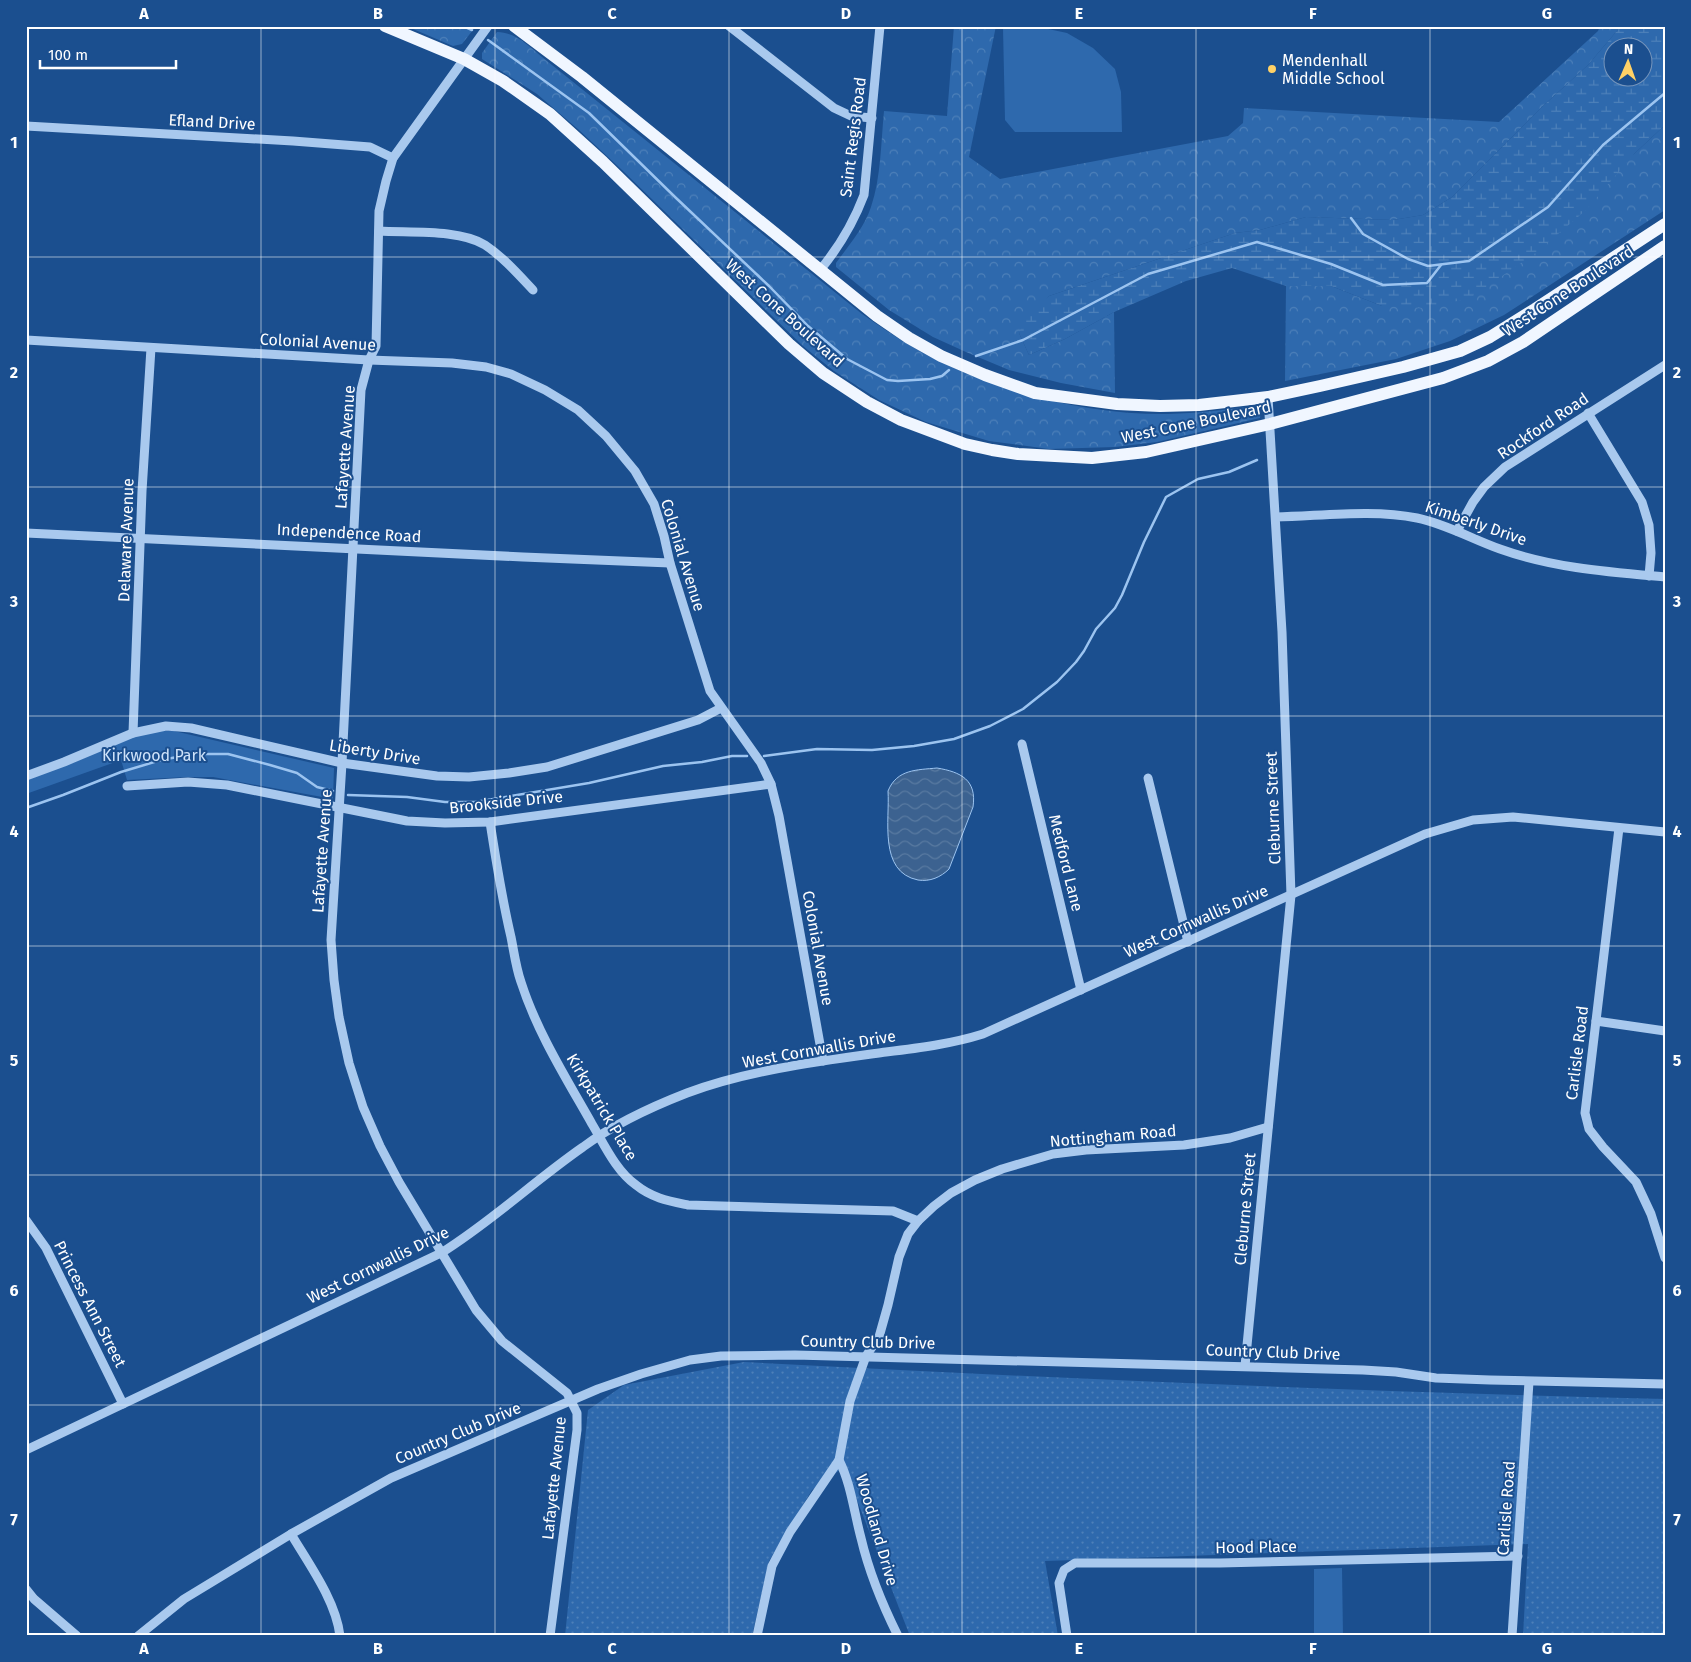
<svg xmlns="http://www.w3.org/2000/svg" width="1691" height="1662" font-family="'Fira Sans',sans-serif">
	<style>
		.grass { fill: url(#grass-dots) }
		.forest { fill: url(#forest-crowns) }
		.wetland { fill: url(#wetland-marsh); fill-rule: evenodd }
		.green { fill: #2e69ad }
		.water { fill: url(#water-waves); stroke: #9cc4f0 }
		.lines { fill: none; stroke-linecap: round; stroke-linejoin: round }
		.stream { stroke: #9cc4f0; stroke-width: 2.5 }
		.minor { stroke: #a9c9ee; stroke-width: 9 }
		.major { stroke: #f0f6ff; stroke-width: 12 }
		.grid { fill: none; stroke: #fff; stroke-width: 1; stroke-opacity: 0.55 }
		.poi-dot { fill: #ffd166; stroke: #1b4f8f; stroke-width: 2 }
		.labels { text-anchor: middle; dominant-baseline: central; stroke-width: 4; stroke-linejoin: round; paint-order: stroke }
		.poi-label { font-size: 16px; fill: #fff; stroke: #1b4f8f; text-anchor: start }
		.street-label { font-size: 16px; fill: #fff; stroke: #1b4f8f }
		.park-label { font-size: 16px; fill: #cfe3fa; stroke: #1b4f8f }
		.neatline { fill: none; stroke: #fff; stroke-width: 2 }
		.grid-label { font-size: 16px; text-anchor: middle; font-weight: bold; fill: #fff }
	</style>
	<defs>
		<pattern id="grass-dots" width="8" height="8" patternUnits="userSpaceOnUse" patternTransform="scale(1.25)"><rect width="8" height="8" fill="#2e69ad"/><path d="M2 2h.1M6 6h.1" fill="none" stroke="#4d80b9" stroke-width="1.8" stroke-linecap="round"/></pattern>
		<pattern id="forest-crowns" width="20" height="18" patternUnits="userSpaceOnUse" patternTransform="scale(1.25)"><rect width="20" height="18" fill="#2e69ad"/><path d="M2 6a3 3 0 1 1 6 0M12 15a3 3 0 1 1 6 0" fill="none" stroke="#4d80b9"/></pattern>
		<pattern id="wetland-marsh" width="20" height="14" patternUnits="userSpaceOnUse" patternTransform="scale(1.25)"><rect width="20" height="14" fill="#2e69ad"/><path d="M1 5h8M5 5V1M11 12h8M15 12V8" fill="none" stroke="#4d80b9"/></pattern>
		<pattern id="water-waves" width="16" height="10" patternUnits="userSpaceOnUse" patternTransform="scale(1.25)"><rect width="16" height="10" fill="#3c6290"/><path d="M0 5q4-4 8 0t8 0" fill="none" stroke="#597aa1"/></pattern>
	</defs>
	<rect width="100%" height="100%" fill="#1b4f8f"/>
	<path class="grass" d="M744 1362C1050 1378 1358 1392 1665 1399V1636H1523L1528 1544 1045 1561 1058 1636H910L844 1467 812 1490 769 1561 752 1636H565L588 1410 624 1385Z"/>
	<g class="forest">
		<polygon points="406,26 476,26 462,44 453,46"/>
		<path d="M954 26H996L969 157 1000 179 1228 136 1243 123 1244 108 1499 122 1598 31 1600 26H1621L1588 65 1543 106 1452 197 1423 215 1393 220 1306 217 1260 230 1235 233 1049 296 1019 333 1029 355 1065 339 1114 312 1115 393 1061 383 1009 370 966 352 933 337 889 310 836 267V263C849 245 864 228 871 207 881 178 881 142 884 111L947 116Z"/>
		<path d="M497 32C515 32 529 46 542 57L862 314C880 326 898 339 916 349 988 390 1085 415 1168 414 1197 413 1226 410 1255 406L1261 411 1260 418 1157 442 1115 447 1049 449 989 441 926 422 879 400 834 371 803 346 622 170 579 130 537 94 482 59V53Z"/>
		<polygon points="1665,125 1665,210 1504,315 1450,341 1396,359 1285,381 1286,286 1331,286 1382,306 1634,154"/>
	</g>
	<path class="wetland" d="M1621 26H1665V125L1634 154 1586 210 1537 252 1470 298 1427 308 1382 306 1331 286H1286L1232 268 1186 281 1114 312 1065 339 1029 355 1019 333 1024 321 1049 296 1235 233 1260 230 1306 217 1393 220 1423 215 1452 197 1543 106 1588 65ZM1614 48H1644V78H1614Z"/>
	<g class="green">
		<polygon points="1039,27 1067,33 1093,48 1115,69 1121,92 1122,132 1015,132 1005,120 1003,28"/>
		<polygon points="153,731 174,731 334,768 333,799 213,777 187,777 127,780 121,760 26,794 26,780 139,734"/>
		<polygon points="1342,1568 1343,1636 1314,1636 1314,1569"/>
	</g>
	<path class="water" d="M937 768C961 772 977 780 973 807L949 869C941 877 930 882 918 880 878 872 890 819 888 791 897 769 917 770 937 768Z"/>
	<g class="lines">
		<g class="stream">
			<polyline points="463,26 472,30"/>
			<polyline points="488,40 589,113 675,197 769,286 808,326 847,359 887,380 898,381 930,379 942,376 949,370"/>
			<polyline points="1351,218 1363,234 1408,259 1428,266 1469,261 1548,207 1603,145 1665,93"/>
			<polyline points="976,356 1023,340 1148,274 1257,242 1331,264 1383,285 1427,283 1441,265"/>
			<polyline points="764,756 817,749 872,750 914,746 954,739 990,726 1023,709 1057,682 1076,662 1084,651 1096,629 1115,608 1122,595 1144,542 1166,497 1198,479 1229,472 1257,460"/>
			<polyline points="348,795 407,797 445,802 475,802 589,783 663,766 702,762 732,756 747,756"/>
			<polyline points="26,808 63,795 121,772 161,760 194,754 228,754 270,765 297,773 317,787 333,791"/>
		</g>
		<g class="minor">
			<polyline points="488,26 393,158 386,181 379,211 376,346 369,360 361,390 342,763 331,940 334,980 339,1017 349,1063 363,1107 380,1146 399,1182 476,1310 502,1341 567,1393 577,1413 577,1430 550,1636"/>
			<polyline points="729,26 834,108 851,116 872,118"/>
			<polyline points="26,126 293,141 370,147 393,158"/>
			<path d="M379 231C409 233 460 229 485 245 503 257 518 274 533 290"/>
			<path d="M820 270C840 246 853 224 864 195L880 26"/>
			<polyline points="26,340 369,360 452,363 486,367 511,374 545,390 578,410 606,436 635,471 654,504 664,536 670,563 710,691 761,763 771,784 779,816 823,1061"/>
			<polyline points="1588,413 1642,502 1649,525 1651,553 1649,576"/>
			<path d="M1276 517C1322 516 1373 509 1417 518 1446 524 1472 539 1500 549 1553 568 1609 572 1665 577"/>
			<polyline points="1457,531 1473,502 1484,487 1505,467 1665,365"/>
			<polyline points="26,533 523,557 670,563"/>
			<polyline points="133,733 142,491 151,348"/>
			<polyline points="1022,744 1081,990"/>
			<polyline points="26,776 64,762 133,733 166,726 191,728 342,763 437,776 469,777 509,773 547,767 698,720 721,708"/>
			<polyline points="1148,778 1188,942"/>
			<polyline points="127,786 188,782 227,785 407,821 445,823 490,822 771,784"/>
			<path d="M490 822C496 861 502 899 511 937 514 952 516 968 521 982 537 1032 566 1078 592 1124 604 1144 616 1171 636 1185 652 1198 669 1201 688 1205L893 1211 918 1221"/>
			<polyline points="1619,828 1585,1113 1589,1129 1603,1147 1636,1182 1651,1214 1665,1258"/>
			<polyline points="1596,1021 1665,1031"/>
			<polyline points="26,1220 46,1248 123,1404"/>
			<polyline points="1245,1366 1291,895 1282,632 1268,397"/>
			<path d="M26 1450 441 1253C491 1222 534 1181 583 1147 614 1124 651 1107 687 1093 748 1070 821 1061 886 1052 919 1048 951 1044 983 1034L1425 834 1473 820 1513 817 1665 832"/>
			<path d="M839 1460C851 1484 854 1512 861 1538 869 1572 882 1604 898 1636"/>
			<path d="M291 1534C309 1564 336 1601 340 1636"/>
			<polyline points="26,1589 34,1599 77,1636"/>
			<polyline points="138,1636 184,1599 291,1534 391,1478 598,1389 641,1374 690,1360 721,1356 795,1355 1363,1370 1396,1372 1436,1378 1490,1380 1665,1384"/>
			<polyline points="757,1636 772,1566 790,1532 839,1460 850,1401 866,1356 879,1337 888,1305 899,1257 908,1234 918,1221 934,1206 951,1193 975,1180 1002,1169 1053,1154 1086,1150 1184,1145 1230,1138 1268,1127"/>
			<polyline points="1067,1636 1059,1583 1064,1570 1075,1563 1220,1563 1518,1556"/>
			<polyline points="1512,1636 1529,1382"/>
		</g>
		<g class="major">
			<polyline points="385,26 464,59 503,81 550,114 603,162 789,344 823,373 867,402 901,420 965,444 992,450 1018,454 1092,458 1146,452 1270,424 1443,378 1488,361 1523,342 1665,246"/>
			<polyline points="514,26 582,77 877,316 909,338 941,356 985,375 1035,393 1117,404 1160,406 1199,405 1234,401 1268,397 1320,386 1403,367 1460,351 1490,337 1535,309 1665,224"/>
		</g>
	</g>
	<path class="grid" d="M261 26V1636M495 26V1636M729 26V1636M962 26V1636M1196 26V1636M1430 26V1636M26 257H1665M26 487H1665M26 716H1665M26 946H1665M26 1175H1665M26 1405H1665"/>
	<circle class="poi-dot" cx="1272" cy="69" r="5"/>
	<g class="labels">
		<g class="poi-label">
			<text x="1282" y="60">Mendenhall<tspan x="1282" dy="18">Middle School</tspan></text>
		</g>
		<g class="street-label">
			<text transform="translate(212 122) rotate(3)">Efland Drive</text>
			<text transform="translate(853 137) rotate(-83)">Saint Regis Road</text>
			<text transform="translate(1568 291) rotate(-33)">West Cone Boulevard</text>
			<text transform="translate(785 313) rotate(42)">West Cone Boulevard</text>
			<text transform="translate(318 342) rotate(3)">Colonial Avenue</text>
			<text transform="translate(1196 422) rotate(-12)">West Cone Boulevard</text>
			<text transform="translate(1543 426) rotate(-34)">Rockford Road</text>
			<text transform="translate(345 447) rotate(-86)">Lafayette Avenue</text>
			<text transform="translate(1476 523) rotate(19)">Kimberly Drive</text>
			<text transform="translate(349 533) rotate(3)">Independence Road</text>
			<text transform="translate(126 540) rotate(-88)">Delaware Avenue</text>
			<text transform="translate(683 555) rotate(73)">Colonial Avenue</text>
			<text transform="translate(375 752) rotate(9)">Liberty Drive</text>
			<text transform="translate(506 802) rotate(-6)">Brookside Drive</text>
			<text transform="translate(1273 808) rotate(-92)">Cleburne Street</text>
			<text transform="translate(322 851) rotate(-86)">Lafayette Avenue</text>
			<text transform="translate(1066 863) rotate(76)">Medford Lane</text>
			<text transform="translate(1196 921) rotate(-24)">West Cornwallis Drive</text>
			<text transform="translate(818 948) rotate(80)">Colonial Avenue</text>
			<text transform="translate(819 1049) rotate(-10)">West Cornwallis Drive</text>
			<text transform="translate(1577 1053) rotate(-83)">Carlisle Road</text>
			<text transform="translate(602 1107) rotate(59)">Kirkpatrick Place</text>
			<text transform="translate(1113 1136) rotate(-5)">Nottingham Road</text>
			<text transform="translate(1245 1209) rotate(-85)">Cleburne Street</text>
			<text transform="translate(378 1265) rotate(-26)">West Cornwallis Drive</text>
			<text transform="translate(90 1304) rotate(63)">Princess Ann Street</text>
			<text transform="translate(868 1342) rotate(1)">Country Club Drive</text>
			<text transform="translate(1273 1352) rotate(2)">Country Club Drive</text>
			<text transform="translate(458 1433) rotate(-23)">Country Club Drive</text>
			<text transform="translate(554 1478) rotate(-84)">Lafayette Avenue</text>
			<text transform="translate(1506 1508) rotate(-86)">Carlisle Road</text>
			<text transform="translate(877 1530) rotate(74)">Woodland Drive</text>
			<text transform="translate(1256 1547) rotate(-1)">Hood Place</text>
		</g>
		<g class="park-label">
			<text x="154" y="755">Kirkwood Park</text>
		</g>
	</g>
	<rect width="1691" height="1662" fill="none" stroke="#1b4f8f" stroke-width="55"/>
	<g transform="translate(1628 62) rotate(2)"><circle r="24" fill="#1b4f8f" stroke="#7695bc"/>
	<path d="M0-4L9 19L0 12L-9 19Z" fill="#ffd166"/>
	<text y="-8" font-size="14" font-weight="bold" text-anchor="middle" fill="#ffffff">N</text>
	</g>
	<path d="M40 60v8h136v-8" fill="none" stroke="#ffffff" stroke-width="2.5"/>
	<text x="48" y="60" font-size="15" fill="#ffffff" stroke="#1b4f8f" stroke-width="4" paint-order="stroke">100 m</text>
	<rect x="28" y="28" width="1636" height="1606" class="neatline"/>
	<g class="grid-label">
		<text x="144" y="19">A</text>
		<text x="378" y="19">B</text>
		<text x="612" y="19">C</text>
		<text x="846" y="19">D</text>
		<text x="1079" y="19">E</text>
		<text x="1313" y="19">F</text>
		<text x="1547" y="19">G</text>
		<text x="14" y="148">1</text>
		<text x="1677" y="148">1</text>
		<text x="14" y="378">2</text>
		<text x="1677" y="378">2</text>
		<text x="14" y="607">3</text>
		<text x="1677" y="607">3</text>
		<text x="14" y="837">4</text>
		<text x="1677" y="837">4</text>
		<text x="14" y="1066">5</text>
		<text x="1677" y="1066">5</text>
		<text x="14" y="1296">6</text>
		<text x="1677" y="1296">6</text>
		<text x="14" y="1525">7</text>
		<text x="1677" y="1525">7</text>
		<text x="144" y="1654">A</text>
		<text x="378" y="1654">B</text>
		<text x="612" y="1654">C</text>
		<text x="846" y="1654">D</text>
		<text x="1079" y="1654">E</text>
		<text x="1313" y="1654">F</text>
		<text x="1547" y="1654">G</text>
	</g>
</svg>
